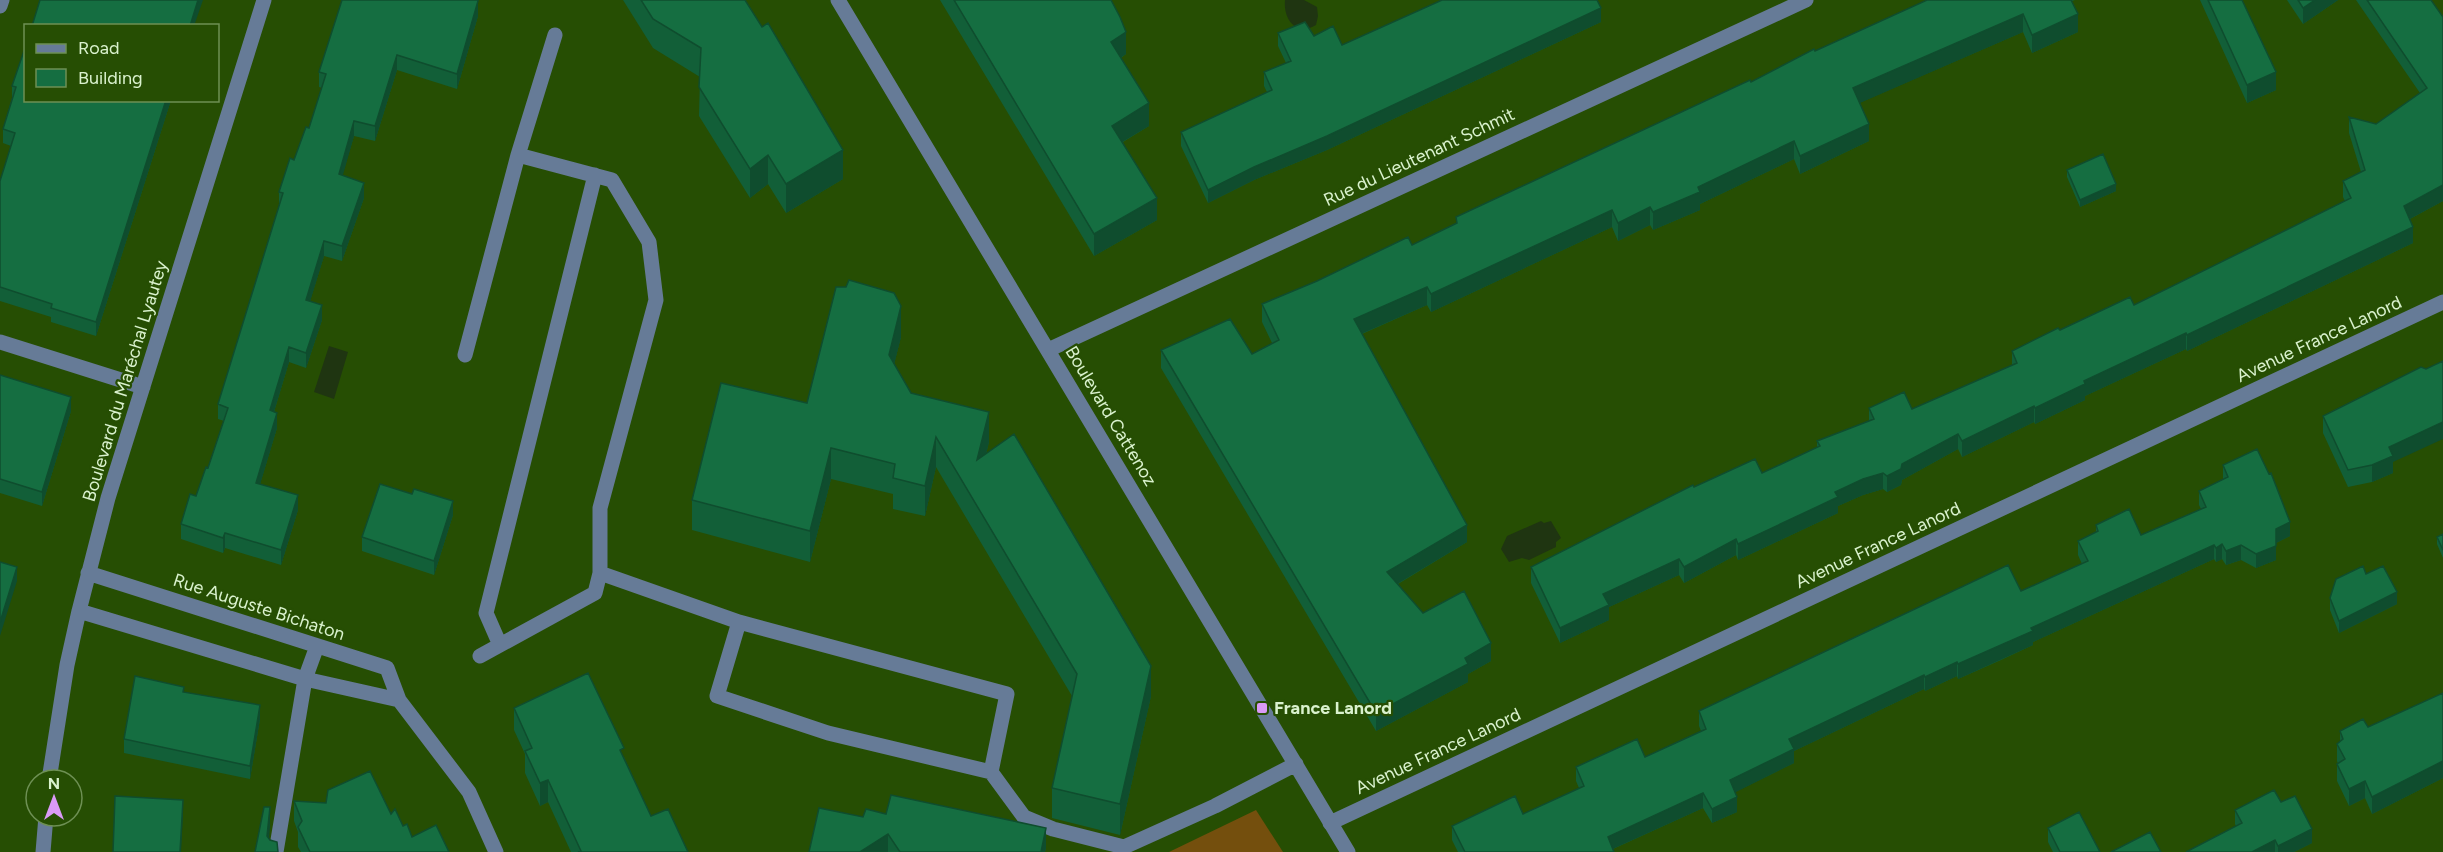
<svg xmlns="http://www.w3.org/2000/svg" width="2443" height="852" viewBox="0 0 2443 852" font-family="Figtree,sans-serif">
<rect width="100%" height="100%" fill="#264e03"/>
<path fill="#744f0d" d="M1256,810l27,42h-114z"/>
<path fill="#1f3511" d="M1285,0h19l13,7 1,9 -2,9c-20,12 -33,-6 -31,-25z
M329,346l19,6 -14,47 -20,-7z
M1541,521l3,2 7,-2 10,17 -5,4v5l-27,13 -7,-2 -13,4 -8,-13 6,-13z"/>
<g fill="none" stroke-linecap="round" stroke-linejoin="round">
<path stroke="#667b97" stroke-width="15" d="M838,0l510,852
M0,6l2,-6
M555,35l-37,120 94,25 37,62 7,58 -56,208v65
M0,342l143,45
M1048,350l758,-350
M465,355l53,-200
M88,573l299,95 12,32 70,92 27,60
M79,611l226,68 94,21
M739,622l268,72 -16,78
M500,645l-14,-32 109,-438
M480,656l115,-63 5,-20 139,49 -22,74 111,37 163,39 33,45 29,12 71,18 91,-41 81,-42
M49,780l18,-115 12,-54 29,-113 156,-498
M1330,823l1113,-521
M43,852l3,-36
M276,852l29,-173 12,-33"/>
</g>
<path fill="#125f38" d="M623,0h122l98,179 -57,34 -18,-29 -18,14 -51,-82 1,-39 -47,-29z
M940,0h171l15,54 -5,4 28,68 -26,16 34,78 -63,36z
M1927,0h148l-3,1 6,31 -46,21 -9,-21 -164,71 10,38 -69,33 -6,-15 -94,45v6l-47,20 -3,-5 -32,16 -6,-14 -181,85 -4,-7 -65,29 105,208 -69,42 25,29 68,48 -23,13v8l-92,49 -215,-363v-18l91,4 20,-11 -10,-21v-18l150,-59 44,-22v-6l295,-135 64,-31z
M2200,0h42l34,90 -29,13z
M2287,0h51l-35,24z
M2356,0h75l12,17v184l-33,18 3,24 -226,108 -1,-2 -101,47v4l-50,24 -1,-2 -72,35 -4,-8 -56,31 -1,5 -14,7 -4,-3 -20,6 -25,11v7l-100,47 -2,-5 -52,28 -5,-8 -70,32v13l-49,23 -29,-60v-16l163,-80 68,-14 55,-26v-6l52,-20v-13l43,1 100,-44v-14l48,-21 74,-25 211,-104 -2,-4v-16l18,-9 -12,-39v-16l27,7 44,-31z
M478,16l-21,73 -60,-19 -22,71 -21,-5 -12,40 22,22 -22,63 -18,-5 -14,45 12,19 -16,48 -17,-6 -15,50 3,16 -17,56 38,26 -17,55 -56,-17 -2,5 -42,-14v-15l15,-28 12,-28 16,-47 -6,-2v-15l61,-197v-15l30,-64 13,-40 -3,-1v-15z
M1601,22l-274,128 -73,30 -46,23 -27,-57v-14l86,-40 -3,-6v-14l22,-9 -8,-17v-13l36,3 28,9z
M26,45v55h145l-75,236 -45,-14v-5l-51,-16v-120l11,-35 -8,-3v-14l9,-31v-12z
M2067,170l49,21 -36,16 -13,-30z
M901,337l-7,27 17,29 78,49 -3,12 165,242 -31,139 -68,-17v-30l20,-92 -136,-229 -11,49 -32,-7v-15l-62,-15 -21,83 -118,-32v-30l115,-97z
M2426,369l-33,93v11l-21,9 -24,5 -25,-54v-17z
M0,375l71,36 -29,95 -42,-13z
M2223,465l67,71 -14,7v17l-20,8 -15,-8 -15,5 -4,-6 -6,3 -2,-3 -181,83v3l-32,15 -43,19 -1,-3 -32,15 -1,-2 -130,62v12l-59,29 2,20 -25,11 -9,-15 -90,41 1,3h-156l-6,-12v-14l71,-12 56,-26 -3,-7v-14l69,-10 56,-26 -2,-5v-15l322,-120 61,-27 -4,-9v-14l18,-9v-7l45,10 60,-26 -2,-4v-14l24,-12z
M453,515l-19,60 -72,-24v-14z
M2443,534v24l-6,-14v-7z
M2366,574l31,30 -58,29 -9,-23v-12z
M184,693l76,26 -10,60 -126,-26v-14z
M2443,693v85l-71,36 -7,-16 -16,8 -12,-25v-17h1l-1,-3v-17l3,-3v-10l28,-4z
M514,708l110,49 27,59 37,36h-117l-23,-50 -8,4 -15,-33v-19l-11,-24z
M294,801l97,13 21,23 37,15h-148l-3,-5v-15l-4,-11z
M2281,802l31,41 -18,9h-108l50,-26 -1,-2v-14z
M886,814l160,34 -1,4h-236l54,-35z
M2048,828l52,24h-47l-5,-10z"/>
<path fill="#0f4d2e" d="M198,0h5l-9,26h-4z
M2315,0h23l-35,24v-16z
M478,1v15l-21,73v-15z
M1601,8v14l-274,128 -73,30 -46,23v-13l46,-23z
M2023,14v18l-170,74v-18z
M2078,14v18l-46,21v-18z
M1126,32v22l-15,10v-22z
M397,55v15l-22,71v-15z
M2276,72v18l-29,13v-18z
M166,100h5l-75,236v-14z
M1149,103v23l-37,22v-22z
M354,121v15l-15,53v-15z
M1869,124v17l-69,33v-18z
M1794,141v18l-94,45v6l-47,20v-18l45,-25z
M843,150v29l-57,34v-29z
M768,155v29l-18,14v-29z
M364,183v15l-22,63v-15z
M2116,184v7l-36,16v-7z
M2443,185v16l-39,21v-16z
M1157,198v22l-63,36v-22z
M1650,207v18l-32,16v-18z
M1612,210v17l-181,85v-18z
M2413,227v16l-226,108v-16z
M324,241v15l-18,59v-15z
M1427,287v18l-73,32v-18z
M322,305v15l-16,48v-15z
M901,306v31l-12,48v-30z
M2186,333v16l-101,47v4l-50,24v-16l49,-27z
M289,347v15l-19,63v-15z
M71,397v14l-29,95v-14z
M2034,406v16l-72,35v-16z
M989,412v30l-12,49v-31z
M277,413v15l-21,70v-15z
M2443,422v17l-50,23v11l-21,9v-17l17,-18z
M1958,434v15l-56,31 -1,5 -14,7v-16l15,-12z
M936,437v30l-11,49v-30z
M831,448v31l-21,83v-31z
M1883,473v16l-20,6 -25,11v7l-100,47v-16l97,-52 28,-13z
M298,495v15l-17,55v-15z
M453,501v14l-19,60v-14z
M2290,522v14l-14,7v17l-20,8v-14l20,-25z
M1467,525v17l-80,48v-18z
M225,533v15l-2,5v-15z
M1736,539v16l-52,28v-16z
M2222,544v15l-6,3v-14z
M2214,545v14l-181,83v3l-75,34v-15l73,-36z
M2241,545v15l-15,5v-14z
M1679,559v16l-70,32v13l-49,23v-15l43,-34z
M17,567v14l-17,55v-14z
M2397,592v12l-58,29v-12z
M1491,643v18l-23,13v8l-92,49v-18z
M1957,662v14l-32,15v-14z
M1151,666v30l-31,139v-31z
M1924,675v14l-130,62v12l-64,32v-15l59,-41z
M260,705v14l-10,60v-13z
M2443,761v17l-71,36v-17z
M548,780v22l-8,4v-23z
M2365,781v17l-16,8v-17z
M1703,793v15l-95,43v-14z
M1737,797v15l-25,11v-14z
M183,800v14l-2,38h-1z
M270,807v20l-2,25 -1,-16z
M1046,828v20l-1,4h-4z
M2312,829v14l-18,9h-16v-6z
M888,834v18h-28z
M2275,840v12h-23z"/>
<path fill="#156e41" stroke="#0f4d2e" stroke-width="1.5" d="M40,0h158l-8,26h-158z
M342,0h136v1l-21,73 -60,-19 -22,71 -21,-5 -15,53 25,9 -22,63 -18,-5 -18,59 16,5 -16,48 -17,-6 -19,63 7,3 -21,70 42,12 -17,55 -56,-17 -2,5 -42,-14 9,-30 6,2 10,-29 2,1 20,-60 -10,-4 65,-211 -4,-1 11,-34 4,2 12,-33 3,1 17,-54 -7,-2z
M641,0h104l17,27 6,-4 75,127 -57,34 -18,-29 -18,14 -51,-82 2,-39 -48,-29z
M954,0h157l9,17 6,15 -15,10 38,61 -37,23 45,72 -63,36z
M1442,0h155l4,8 -274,128 -73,31 -46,23 -27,-58 91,-42 -8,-18 27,-11 -13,-28 27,-11 9,14 19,-10 9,19z
M1927,0h144l7,14 -46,21 -9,-21 -170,74 16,36 -69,32 -6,-15 -96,46 2,5 -47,20 -3,-5 -32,16 -6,-13 -181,84 -4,-7 -73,32 113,206 -80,47 36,41 41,-22 27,52 -26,15 3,6 -92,49 -215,-363 69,-31 22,35 27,-14 -17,-36 55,-23 91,-44 4,8 45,-22 -1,-6 294,-137 1,2 63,-33 1,2z
M2208,0h34l34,72 -29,13z
M2298,0h17l-12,8z
M2367,0h64l12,17v168l-39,21 9,21 -226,108 -1,-2 -102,48 1,3 -50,24 -1,-2 -72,35 -4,-7 -56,30 -1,5 -14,7 -4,-3 -20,6 -28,13 3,5 -100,47 -2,-5 -52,28 -5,-8 -76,35 6,11 -49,23 -29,-61 162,-82 1,2 61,-28 7,14 58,-27 -3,-5 57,-22 -5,-11 35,-16 8,17 105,-46 -5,-12 46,-23 2,2 70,-33 4,8 217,-107 -8,-17 22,-11 -16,-53 27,7 51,-36z
M26,45v55h140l-70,222 -45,-14 1,-4 -52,-17v-106l15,-48 -12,-4 13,-42 -4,-1z
M2103,154l13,30 -36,16 -13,-30z
M849,280l45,13 7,13 -12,49 22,38 78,19 -12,48 37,-26 137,232 -31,138 -68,-16 25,-114 -141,-237 -11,49 -32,-8 2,-14 -64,-16 -21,83 -118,-31 29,-117 86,20 29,-116h10z
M2443,361v61l-54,25 4,9 -21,9 -24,5 -25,-54 98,-49 5,2z
M0,375l71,22 -29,95 -42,-13z
M2257,449l12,25 2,-1 19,49 -14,7v17l-20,8 -15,-9 -15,6 -4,-7 -6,4 -2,-3 -183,83 2,3 -32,14 -43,19 -1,-2 -32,15 -1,-2 -135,64 5,10 -64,31 7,17 -25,12 -9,-16 -95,44 6,15h-149l-13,-26 63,-30 8,18 61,-28 -8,-19 61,-28 8,18 61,-28 -7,-18 309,-146 13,26 67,-30 -10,-20 20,-10 -2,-6 33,-16 12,26 65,-28 -7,-16 29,-14 -5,-12z
M380,484l32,10 2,-5 39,12 -19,60 -72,-24z
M2443,534v16l-6,-13z
M0,562l17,5 -17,55z
M2363,566l3,8 17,-8 14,26 -58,29 -9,-23 6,-19z
M588,673l36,75 -4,2 31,66 17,-7 20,43h-110l3,-1 -33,-71 -8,3 -15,-32 7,-3 -18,-40z
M135,676l49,11 -1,5 77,13 -10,61 -126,-27z
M2443,693v68l-71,36 -7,-16 -16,8 -12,-25 8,-5 -8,-15 6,-5 -3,-8 23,-12 5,8z
M370,771l21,43 4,-5 8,17 4,-2 5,13 24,-12 13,27h-139l-12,-25 4,-6 -8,-20 32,2 2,-13z
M2274,790l7,12 14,-6 17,33 -34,17 -3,-6 -23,12h-66l56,-29 -7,-13z
M891,795l155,33 -5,24h-141l-12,-18 -28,18h-51l10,-44 44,9 3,-8 20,5z
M115,796l68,4 -3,52h-67z
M264,807h6l-3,29 3,4 7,2 1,10h-23z
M2079,812l21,40h-40l-12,-24z
M2150,832l11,20h-50z"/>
<rect fill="#da9af6" stroke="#264e03" stroke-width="2" x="1256" y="702" width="12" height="12" rx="3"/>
<g text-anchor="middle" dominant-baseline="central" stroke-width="4.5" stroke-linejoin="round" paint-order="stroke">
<g font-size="18" fill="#daf2ce" stroke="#264e03">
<text transform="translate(1419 157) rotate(-25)">Rue du Lieutenant Schmit</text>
<text transform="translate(2319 339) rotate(-25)">Avenue France Lanord</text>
<text transform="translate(125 381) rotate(-73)">Boulevard du Maréchal Lyautey</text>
<text transform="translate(1111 416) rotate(59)">Boulevard Cattenoz</text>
<text transform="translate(1878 545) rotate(-25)">Avenue France Lanord</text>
<text transform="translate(259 607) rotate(18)">Rue Auguste Bichaton</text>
<text transform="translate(1438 751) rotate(-25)">Avenue France Lanord</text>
</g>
<g font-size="18" font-weight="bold" fill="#daf2ce" stroke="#264e03" text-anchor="start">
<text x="1274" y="708">France Lanord</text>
</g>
</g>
<rect x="24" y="24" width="195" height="78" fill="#264e03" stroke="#6e9054" stroke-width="1.5"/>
<rect x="36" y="44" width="30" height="9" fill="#667b97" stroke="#6e9054" stroke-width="1.5"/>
<text x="78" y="54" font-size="18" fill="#daf2ce">Road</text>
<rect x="36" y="69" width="30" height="18" fill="#156e41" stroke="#6e9054" stroke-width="1.5"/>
<text x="78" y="84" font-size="18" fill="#daf2ce">Building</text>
<g transform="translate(54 798)"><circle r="28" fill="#264e03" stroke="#6e9054" stroke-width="1.5"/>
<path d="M0-4.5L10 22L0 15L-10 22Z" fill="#da9af6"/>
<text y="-9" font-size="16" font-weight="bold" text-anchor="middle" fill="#daf2ce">N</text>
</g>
</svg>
